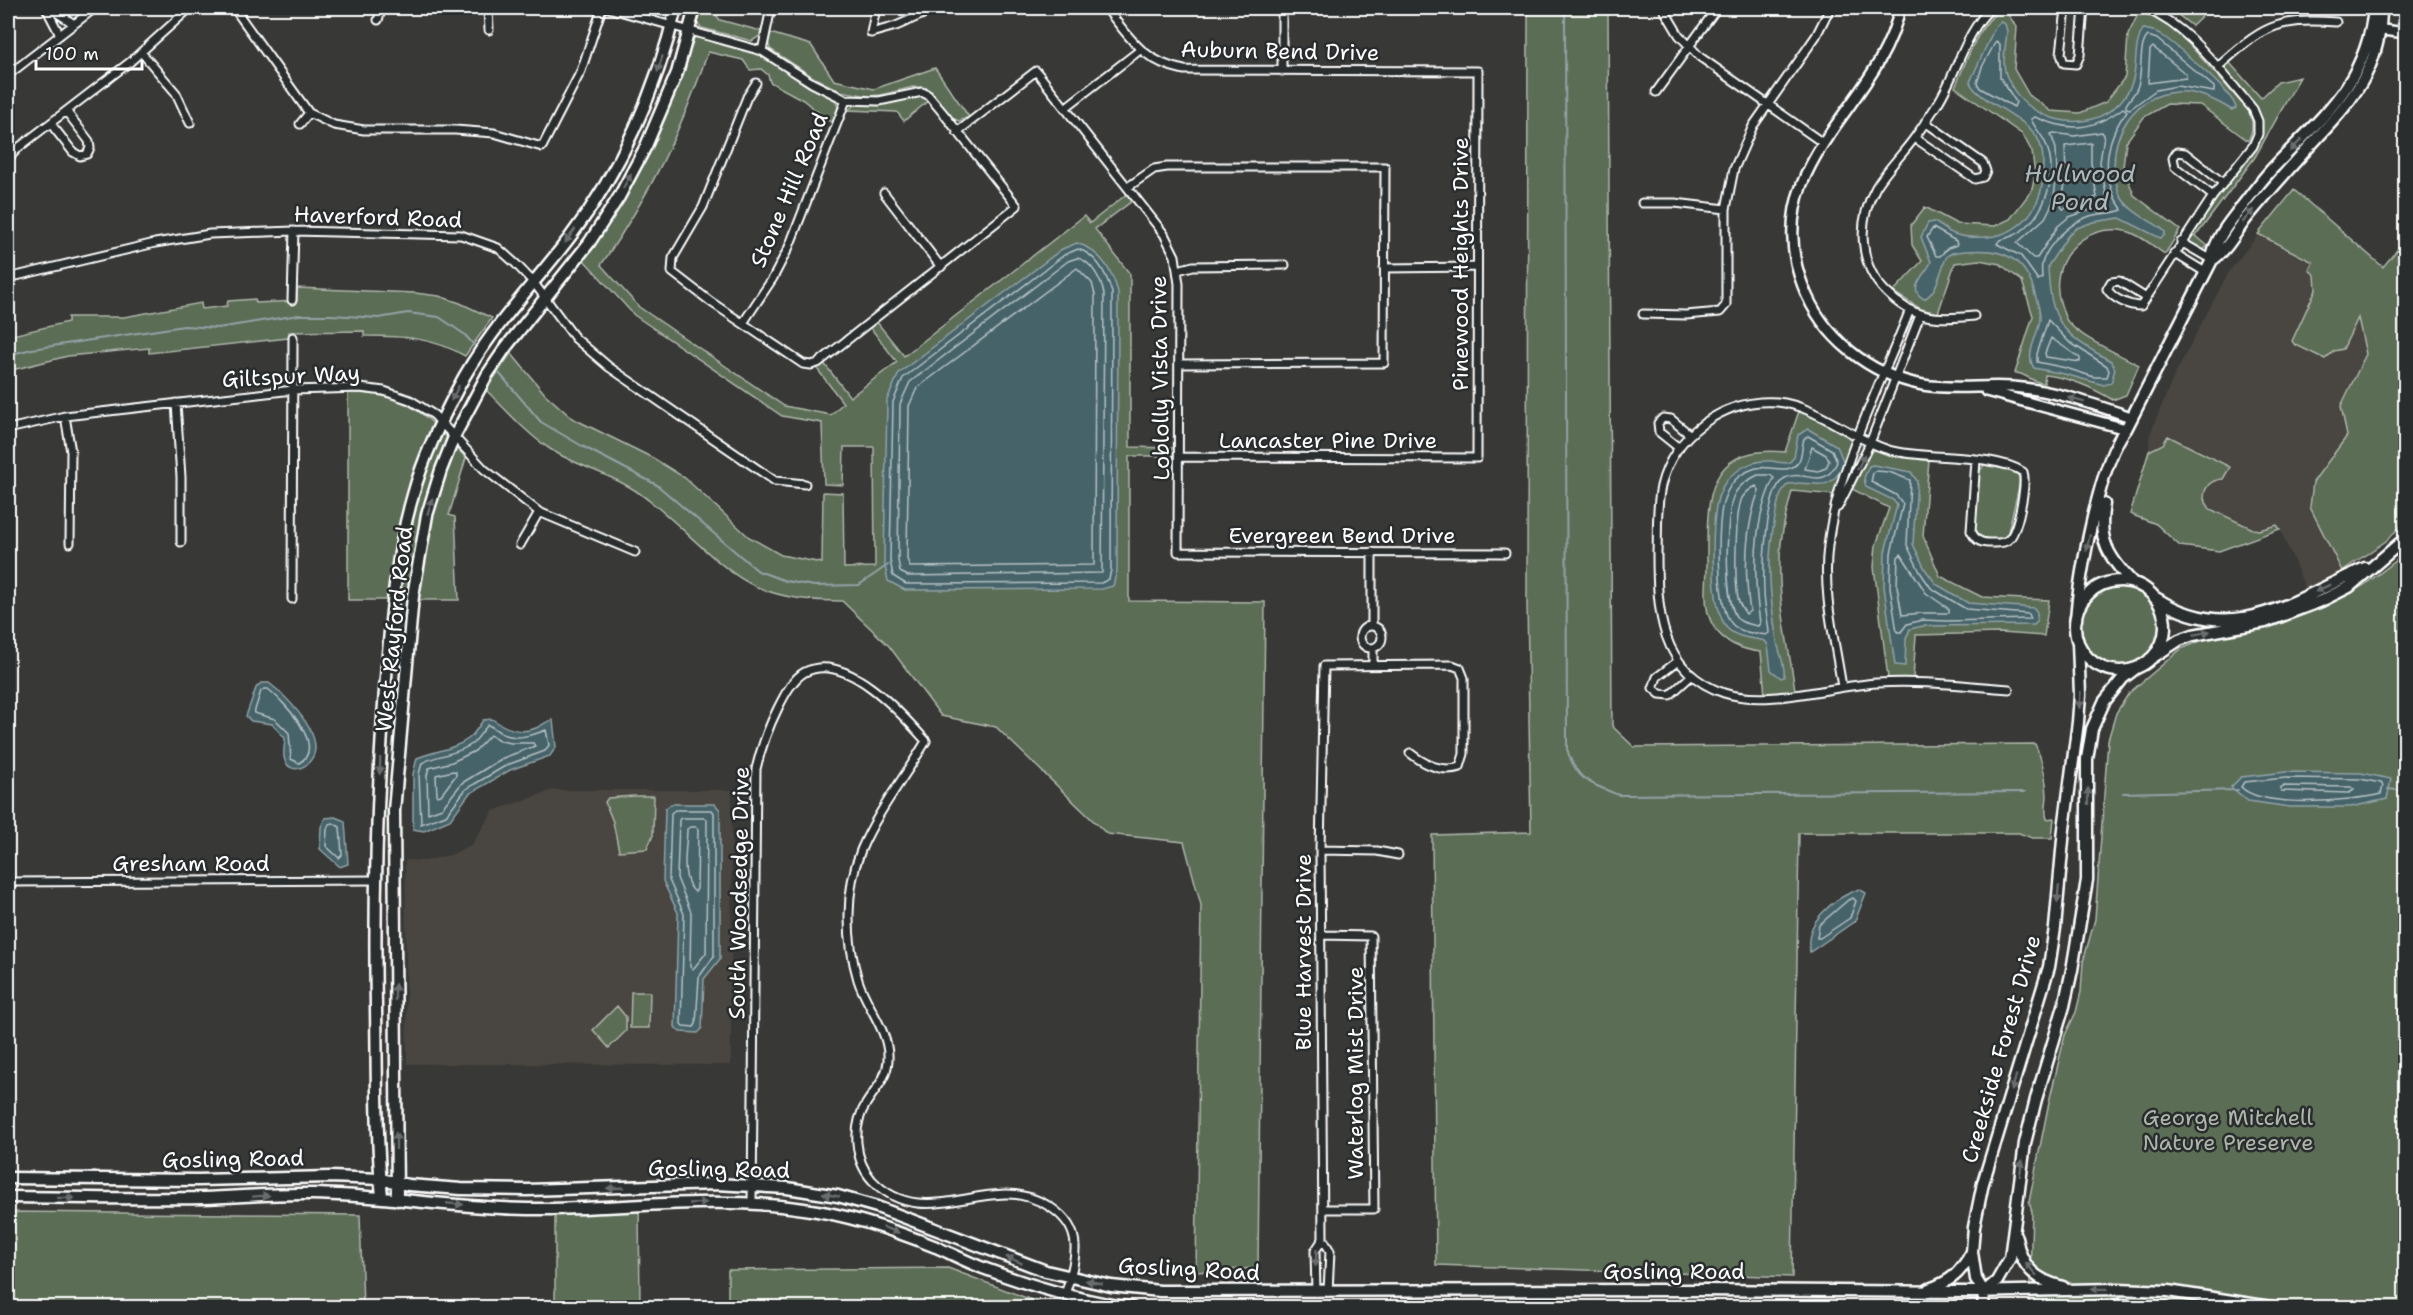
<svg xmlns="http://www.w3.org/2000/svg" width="2413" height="1315" viewBox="0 0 2413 1315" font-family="'Shantell Sans',sans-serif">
<rect width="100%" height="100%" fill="#383836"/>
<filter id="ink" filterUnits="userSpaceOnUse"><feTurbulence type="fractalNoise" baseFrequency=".0167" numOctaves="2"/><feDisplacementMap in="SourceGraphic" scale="12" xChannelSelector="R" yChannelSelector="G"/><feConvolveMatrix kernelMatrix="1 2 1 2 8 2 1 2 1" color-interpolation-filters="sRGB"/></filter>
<g filter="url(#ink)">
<path fill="#48453f" d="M2294,190l64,127 8,37 -25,52 6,30 -34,46 -3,25 32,64 -36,19 -26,-61 -61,22h-10l-29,-5 -24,-22 -26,-10 19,-63v-15l24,-58 56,-107z
M553,790h179l-1,275 -324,-1 -2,-204 20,1 25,-6 22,-11 21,-33z"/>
<path fill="#5c6d57" stroke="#aeb6ab" stroke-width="1.5" d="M699,8h20l-2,8 3,4 41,11 -1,5 -8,5 -50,-13 -4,-3z
M1528,8h80l4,718 22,21 401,-3c8,17 11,32 12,51 0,8 -3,16 0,24l7,-1 -2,20h-20l-13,-5h-220l-7,444 -356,-12 -4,-430 99,-3 -4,-229z
M2003,8l14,19 -3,42 15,26 22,16 29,2 26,-11 19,-25 3,-42 12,-25 29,17 19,16 61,68c4,11 5,19 -1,30l-48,-36 -33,-1 -23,13 -18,25 -3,25 11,28 46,35 -15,24c-11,-7 -27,-21 -40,-23 -43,-9 -79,33 -64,74 2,5 3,13 7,17 14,17 51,32 71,43l-13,30 -13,5c-22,-13 -42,-22 -68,-25l-1,8c-10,1 -18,-10 -29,-10l18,-57 -11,-35 -22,-17 -21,-4 -24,3 -17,50 -17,-4 -28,-17 29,-31 -10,-16 -1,-20 14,-18 32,17 38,2 15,-7 22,-29 3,-16 -3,-22 -9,-17 -68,-48c12,-26 22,-63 48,-79z
M2164,8h47l-19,18 -15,-12z
M770,33l41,12 23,35 40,9 61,-21 34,49 -10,4 -5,-2 -27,-31 -14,-1 -32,8 -12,1 -29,-5 -27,-14 -43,-28 -2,-7z
M701,37l59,17 49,33 26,13 3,7 -5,17 -30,-24 -33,-18 -2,-7 -7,-6 -11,1 -7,-10 -35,-8c-27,80 -59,144 -107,213l38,42 145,99 47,9 12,-12 -28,-37 8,-4 27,35 47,-35 -28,-36 7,-5 28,35 180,-140 6,7 37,-29 5,7 -37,28 35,45v173l44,1 1,8h-46v145l136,1 -7,666 -62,4 5,-367 -17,-63 -77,-8 -111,-107 -55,-11 -52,-70 -47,-45c-29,0 -57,-2 -85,-14 -41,-18 -81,-70 -121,-96 -27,-18 -60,-25 -86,-42 -24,-16 -44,-39 -64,-59l25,-37 34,41 27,24 81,40 32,20 64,59 32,18 41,8 1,-71 20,1 1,75 31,-1 -1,-120h-30l-1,38 -19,-1 -2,-61 -40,-7 -148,-101 -52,-57 68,-111 27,-62 14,-43 2,-4z
M2229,62l32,36 17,-16 22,-5 -45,80 -59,79 12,10 -6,5 -14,-10 1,-7 67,-87c18,-33 -9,-52 -29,-74l-2,-5z
M920,95l8,6 -24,20 -7,-9 -49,-2 8,-6h26z
M2294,190l89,77 22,-27v282l-19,19 -44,30 -32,-64 3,-25 34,-46 -6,-30 25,-52 -8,-36 -15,31 -9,2 -9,8 -31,-15 -2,-3 24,-52 -1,-14 -6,-5 4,-8 -55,-28z
M297,288l118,5 24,3 21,7 32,15 -27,38c-33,-19 -63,-20 -101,-20v-5l-75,1 -1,6 -139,15v-5l-81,8 -60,15v-35l60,-14v-5h56l77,-14 1,6 25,-3 1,-5 27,-2 1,4 41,-2z
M348,393c61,-1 80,23 118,65l-17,57 6,2 4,83h-111z
M1799,411l20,8 29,18 4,4v5l-17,49 -43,-4c-6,23 -12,46 -12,69 -2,43 9,88 15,130l-30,5 -4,-43c-19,-2 -36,-8 -47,-25 -12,-18 -7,-42 -7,-63 0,-60 -4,-121 78,-112z
M2168,436l62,31 -7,12c-13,1 -19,8 -19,20l6,10 43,20 6,1 18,-5 3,4 -61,22 -39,-5 -24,-22 -26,-10 19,-63 14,-7z
M1879,450l50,9 -6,77 17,40 42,21 67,3 -5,36 -43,-3 -85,2 -3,43h-25l-14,-111 2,-22 13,-37 -37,-19 16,-35 3,-3z
M1984,465l31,6 6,8 -14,57 -6,3h-19l-7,-10 4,-57z
M2405,554v753l-376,1 3,-96 -3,-10 20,-100 16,-67 11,-23 5,-20 2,-30 12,-43 13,-179 8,-27 13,-20 52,-44 22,-9 72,-14 47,-18 42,-23z
M2078 626a41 41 0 1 1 82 0a41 41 0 1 1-82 0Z
M634,796h20l-1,39 -6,14 -28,2 -6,-29 -8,-20 3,-4z
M631,992h19l-1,36h-19z
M617,1006l9,11v14l-17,17 -16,-18z
M639,1207l1,100h-85v-98z
M8,1212l352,3 3,92h-355z
M948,1268l102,39h-322v-37z"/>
<path fill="#47646b" stroke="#91a2a6" stroke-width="1.5" d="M2001,22l4,2 2,7c-1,14 -6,33 0,46 17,44 80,61 113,25 24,-26 9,-48 23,-73 7,1 12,2 17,5 16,11 74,59 76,74l-4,2c-17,-10 -36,-20 -56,-18 -43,4 -66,43 -61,83 1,7 3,17 6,22 8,14 28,23 40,31l4,4 -1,4 -4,2 -40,-20 -27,4 -16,6 -8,6 -21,32c2,57 14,68 63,95l4,8 -4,14 -7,2 -40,-11 -30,-6c-10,-15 5,-33 6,-49 1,-9 -4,-19 -6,-28 -12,-42 -44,-44 -82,-38l-5,3c-7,14 -9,36 -23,43 -19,-10 3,-26 7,-37l-10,-25 7,-14 6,-1c7,3 13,10 20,12 11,4 29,4 41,2 32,-7 50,-36 48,-68 0,-11 0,-21 -6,-31 -13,-21 -62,-38 -67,-55l25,-55z
M1077,243c23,8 35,27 41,49l-1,279 -4,15 -11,3 -197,1 -17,-9 -4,-20 3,-161 12,-27 163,-124z
M1808,429l29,17 7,17c-15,34 -28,16 -56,21 -9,8 -11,22 -13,34 -9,42 -5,81 2,124 2,11 9,24 7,35l-3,1 -10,-8 -3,-25 -3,-4c-12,-3 -29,-3 -38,-13 -17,-20 -15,-96 -11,-122 2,-12 8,-25 17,-32 11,-9 24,-14 39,-13 6,1 11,3 18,1l4,-5 4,-22z
M1873,465l38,7 6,9 -4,63 12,25 11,15 32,19 66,5 3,4v10l-3,3 -111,1 -13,3 -4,10 -1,27 -10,-1 -11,-78 1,-35 12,-47 -4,-5 -27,-13 -2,-9 5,-12z
M261,683h8c16,12 46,43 46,64 1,18 -26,33 -31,10 -1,-7 1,-13 1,-19l-13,-14 -21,-3 -5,-5 10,-28z
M492,719c13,9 28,16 44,9 7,-3 10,-7 17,-8l3,27 -6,9 -40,14 -41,24 -19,26 -26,11 -11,-2v-55l4,-16c16,-7 36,-8 51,-19 6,-4 11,-13 15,-19z
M2286,772l75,1 30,6 -4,20 -36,8h-61l-42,-6 -17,-14 10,-10z
M671,804h44l5,6v149l-16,20 -2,50 -4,4 -18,-1 -5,-5 3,-114 -15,-32 2,-72z
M335,817l10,4 3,43 -8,3 -20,-18 1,-22 4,-9z
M1859,889l7,4 -11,28 -45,31c-8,-29 24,-54 49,-63z"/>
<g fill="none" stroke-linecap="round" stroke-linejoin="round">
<path stroke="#b5c1c4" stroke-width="1.5" d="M2148,36l9,3 57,48v5l-37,-6 -21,4 -26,19 -4,-1v-3c3,-6 9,-11 11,-17 7,-15 0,-41 11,-52z
M1996,41l4,3v33l16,25 -2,5 -34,-19 -3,-5 5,-16z
M2153,47l33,27v4l-38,5 2,-33z
M2123,108l4,3c-20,25 -26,57 -12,87 2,5 6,7 7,12 -9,4 -21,3 -32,6 -19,6 -43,28 -48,48 -1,4 0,10 0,14l-4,2 -17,-24 -24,-12 2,-3c6,-3 16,-5 21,-9 25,-18 38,-55 27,-85 -3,-11 -13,-19 -16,-28l4,-2c35,15 57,14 88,-9z
M2102,132l2,3 -4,27 8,42 -39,13 -11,9 -21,32h-4l-16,-15 28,-25 8,-16 4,-27 -1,-26 -5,-15 3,-1 20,3z
M2091,143v20l6,34 -34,12 -2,-3 5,-28 -1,-32z
M1933,228l23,13 1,4 -9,3 -8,8h-4l-9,-19z
M1078,249c19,6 29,26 34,44l-1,277 -2,9 -8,4 -195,1 -13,-8 -3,-16 3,-158 10,-24 161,-123z
M1077,258c15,3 24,22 27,36l-2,279 -194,3 -8,-4 -2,-12 2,-156 10,-22 158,-121z
M1077,268l15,15 3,12 -1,270 -184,2 -3,-8 2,-153 8,-18z
M2048,320l21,22 38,24 2,5 -2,6h-13l-28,-9 -29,-6v-8z
M2051,338l29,20v4l-34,-5 -1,-4z
M1808,436l24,14 5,12c-14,31 -32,6 -52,16 -20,11 -22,91 -21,113 0,14 4,28 5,42l-3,2c-11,-2 -26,-2 -34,-11 -16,-18 -14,-93 -10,-117 2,-10 7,-21 14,-28 5,-5 14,-9 20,-11 14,-3 34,8 43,-7 3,-6 3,-16 5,-22z
M1812,447l14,8 3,6 -3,7 -8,3 -13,-2z
M1876,471l13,1 21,8 -3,65 13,27 11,16 35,21 63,5 2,5 -84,2 -25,-1 -15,4 -6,8h-4l-7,-45 1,-34 12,-49 -7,-9 -25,-13 2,-9z
M1758,475h12l4,3c-22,44 -21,97 -14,145l-2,3c-8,-2 -16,-2 -21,-8 -13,-16 -12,-104 -3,-123 5,-10 14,-15 24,-20z
M1756,486l3,4c-14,38 -15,81 -9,121l-4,3c-3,-4 -5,-7 -7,-12 -5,-16 -4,-89 3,-104 4,-6 8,-9 14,-12z
M1901,554l25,39 23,16v4h-27l-20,2 -5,-29 1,-29z
M264,689h4c15,12 60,58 31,74l-8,-4 -2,-26 -14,-14 -21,-6 7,-22z
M488,725c5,2 8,5 13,8 14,8 32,2 45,-3l3,15 -4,6 -38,14 -41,24 -20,26 -25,9 -2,-50 3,-11c16,-9 35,-8 50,-19 6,-5 10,-13 16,-19z
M490,735l11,6 10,2h22l2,3 -32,12 -41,25 -20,25 -14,5 -1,-38 2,-7 23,-6 23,-11z
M453,771l3,1v3l-15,20 -4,1 -1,-21z
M2286,778l74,1 21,4 2,3 -2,8c-30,7 -119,15 -140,-7l3,-5z
M2283,786l68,1 3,3 -5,3 -68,-2 -1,-3z
M675,810h37l2,3v143l-15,21 -3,47 -2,3 -11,-1 -2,-2 3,-110 -15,-34 2,-67z
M681,818h23l3,2 -1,133 -13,16 -3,-2 1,-55 -14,-34 2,-58z
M333,823l7,4 2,28 -3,3 -13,-12 1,-17 2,-5z
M690,827h6l2,2 -1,60 -2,3c-16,-13 -8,-45 -8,-63z
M1853,898l3,3 -6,17 -30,20h-3l2,-13 29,-25z"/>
<path stroke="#91a2a6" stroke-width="2" d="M1565,8l2,741c9,31 23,35 52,46l406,-3
M8,355l24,-6 152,-23 34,2 81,-13h32l48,3 29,-5 31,4 25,17 10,11
M499,373l42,49 41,24 75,39 101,86 28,10 28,5 45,-1 29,-20
M2388,789l18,2
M2123,793l115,-3"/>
<g stroke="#fff" stroke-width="11">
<path id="minor" d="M46,8l14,27
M50,8l24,16
M234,8l75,105 25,12 30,5h91l39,3 48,14 39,-76 21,-63
M488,8l1,22
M608,8l154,43 50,32 34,17 33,1 43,-9 6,3 15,18 74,93 -199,157 -7,2 -8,-1 -92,-62 -39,-30 1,-14 30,-51 44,-110 9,-14
M1106,8c24,30 37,54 78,62l294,1 -1,387 -298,-1
M1282,8v63
M1663,8l16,27 21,22 123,86
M2066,8l-5,46 3,9 12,1 4,-9 4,-47
M2145,8c46,20 76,64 108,101l5,12v13l-5,12 -40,50 -72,110c-12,0 -28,-7 -34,-17l4,-7 8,-1 27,17
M378,20l4,-12
M871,33l25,-7 41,-18
M871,33l5,-25
M762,51l9,-43
M141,52l35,41 14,30
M2218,67c43,-39 58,-50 118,-45
M8,75l87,-67
M1656,92l61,-84
M1065,108l75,-58
M51,124l22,28 7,4 7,-2 3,-6 -1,-7 -23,-30
M300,124l9,-11
M957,132l79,-61 128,163 11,22 4,28 -1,268 327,1
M1915,138l60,41 8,-2 3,-6 -3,-8 -58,-41
M8,159l10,-11 112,-86 60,-54
M1128,187l26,-18 13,-2h218l-1,196 -205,1
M884,193l57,74
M2213,196l-38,-29 -2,-9 4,-6 8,1 38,30
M1642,203h33l51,6
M2181,242l31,18
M2174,253l31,19
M1384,268l93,-1
M1178,270l15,-4 92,-1
M8,278l147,-35 55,-9 84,-3 167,4 37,13 18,16 18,19 41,55 34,29 166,114 30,3
M292,300l2,-69
M1643,314l43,1 34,-3 6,-7v-96l8,-40 19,-43 63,-90 14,-28
M1974,316c-37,4 -60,4 -88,-24 -28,-28 -29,-71 -10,-105 11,-18 27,-33 39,-50 8,-11 16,-23 23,-34 19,-30 27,-71 53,-95
M743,323l30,-45 16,-31 57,-147
M176,403l5,74v65
M65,416l6,36 -1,91
M8,429l57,-13 228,-26 67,-2 24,3 26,9 24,15 50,54 55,43 96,40
M1679,448l-20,-16 -1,-9 5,-5 8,1 18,15
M1976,460l-5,71c4,8 8,12 18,12 6,0 14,1 19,-3 10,-7 19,-57 15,-68 -29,-19 -98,-12 -134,-22 -38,-11 -73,-45 -112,-48 -53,-4 -104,33 -116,84 -5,22 -3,44 -4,66 0,58 2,119 67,141 44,14 107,-7 153,-10 44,-3 89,3 132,6
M1838,507l32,-64 50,-128
M520,545l19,-33
M292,599l1,-262
M1372,625v-73
M1360 637a11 11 0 1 1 22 0a11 11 0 1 1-22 0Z
M1373,648v17
M1678,661l-21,16 -4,11 7,6 10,1 21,-19
M1842,687c-7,-46 -20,-95 -14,-141 8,-76 53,-162 81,-234
M1320,850l57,1 21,4
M8,882l367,-2
M1321,935l50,1 3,273h-51
M752,1204l4,-435c5,-21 12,-41 22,-61 6,-12 15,-30 27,-36 42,-21 97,42 121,69 -21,36 -49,71 -65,109 -16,40 -15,90 -3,130 8,26 32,52 30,80 -1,19 -13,29 -22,44 -14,22 -12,56 6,76 40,42 86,15 133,14 29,-1 69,19 70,52 1,16 -6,34 -10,49
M1323,1239l-3,-389 4,-184 128,-1 8,3 4,10v76l-4,13c-18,6 -36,-3 -50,-14
M1316,1292l-1,-41 8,-12 7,12 -2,41"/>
</g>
<g stroke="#fff" stroke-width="14">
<path id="tertiary" d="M1900,8c-15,70 -72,111 -98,176 -13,33 -12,69 1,102 19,51 66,89 120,99 30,5 60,0 90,2 41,3 80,17 118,30
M2375,29l31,4
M1986,391l140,38"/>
</g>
<g stroke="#fff" stroke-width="15">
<path id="secondary" d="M2212,260c16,-10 25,-31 37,-45 19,-23 38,-44 58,-66 21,-23 45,-47 59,-75 11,-22 15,-43 15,-66
M2104,504c-7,36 5,54 29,79
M2075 626a45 45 0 1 1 90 0a45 45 0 1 1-90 0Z
M2156,598c77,50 137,2 209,-30
M2076,620c3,-43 24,-160 50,-191l86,-169c2,-20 18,-39 31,-55 9,-12 18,-24 28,-35 49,-52 96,-86 103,-162
M2150,659l29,-19 14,-5 72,-13 56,-21 28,-14 57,-49
M8,1178l190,2 132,-3 50,2 29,6 52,4 66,1 189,-6 71,4 51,8 39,11 169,64 65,15 49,5 540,-1 269,2 149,-3 50,2 109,17
M8,1197c64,1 130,2 195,1 36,-1 72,-5 109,-4 74,1 148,15 223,15 89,0 180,-14 269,0 45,6 90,21 132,38 16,7 31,15 47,21 48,18 98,33 149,40
M382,1197c-6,-63 -5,-127 -6,-190 -2,-111 1,-221 10,-330 5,-61 10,-124 27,-182 10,-37 27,-72 44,-105 29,-57 75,-103 113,-153 51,-67 87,-148 106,-229
M397,1200l-3,-389 19,-215 14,-81 14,-45 13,-33 33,-62 19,-28 83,-104 30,-46 27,-51 31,-73 18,-65
M2016,1237c5,30 19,43 47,50
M1929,1289c23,-8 31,-16 43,-37
M1984,1292l13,-11 13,-23 15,-115 11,-44 28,-93 8,-36 15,-90v-121l5,-30 12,-27 19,-24 13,-10
M1983,1308l1,-16 -8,-13 -4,-27 2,-25 9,-44 66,-216 6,-39 9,-99 14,-107 2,-27 -2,-53
M2075,1308l43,-3 48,3"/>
</g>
<use href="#minor" stroke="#2a2d2e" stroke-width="7"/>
<use href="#tertiary" stroke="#2a2d2e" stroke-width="9"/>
<use href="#secondary" stroke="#2a2d2e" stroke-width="10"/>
</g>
<defs><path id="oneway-solid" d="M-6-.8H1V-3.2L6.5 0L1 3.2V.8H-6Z" transform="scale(1.5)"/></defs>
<g fill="#6a6c6d">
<use href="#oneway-solid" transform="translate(660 64) rotate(108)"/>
<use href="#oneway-solid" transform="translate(2296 145) rotate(135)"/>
<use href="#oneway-solid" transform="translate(627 181) rotate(-62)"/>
<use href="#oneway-solid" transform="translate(2248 216) rotate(-50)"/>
<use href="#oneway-solid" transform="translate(570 236) rotate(126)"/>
<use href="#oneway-solid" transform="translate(455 393) rotate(117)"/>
<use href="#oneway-solid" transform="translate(2076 400) rotate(-165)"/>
<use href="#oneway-solid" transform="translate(1861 462) rotate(-65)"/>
<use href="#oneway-solid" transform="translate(430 506) rotate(-73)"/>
<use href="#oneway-solid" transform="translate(2088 543) rotate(103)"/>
<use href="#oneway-solid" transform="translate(2323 588) rotate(154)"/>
<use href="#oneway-solid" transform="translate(2202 633) rotate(-12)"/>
<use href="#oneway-solid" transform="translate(2080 700) rotate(93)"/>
<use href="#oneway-solid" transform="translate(380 766) rotate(92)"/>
<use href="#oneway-solid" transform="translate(2088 796) rotate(-90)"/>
<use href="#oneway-solid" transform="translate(2058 894) rotate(95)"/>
<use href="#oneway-solid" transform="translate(395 992) rotate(-90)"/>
<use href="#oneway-solid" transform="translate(2014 1083) rotate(106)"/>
<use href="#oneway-solid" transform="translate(396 1141) rotate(-90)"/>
<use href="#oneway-solid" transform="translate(2021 1168) rotate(-81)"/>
<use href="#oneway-solid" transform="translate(615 1188) rotate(178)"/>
<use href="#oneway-solid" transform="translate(831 1195) rotate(-170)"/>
<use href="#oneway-solid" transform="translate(261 1196) rotate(-4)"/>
<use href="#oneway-solid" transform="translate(66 1198) rotate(1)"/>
<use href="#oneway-solid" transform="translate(698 1203) rotate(-3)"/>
<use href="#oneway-solid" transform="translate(455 1204) rotate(5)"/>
<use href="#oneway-solid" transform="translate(891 1230) rotate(19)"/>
<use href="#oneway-solid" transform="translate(1316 1258) rotate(94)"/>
<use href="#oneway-solid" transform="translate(1014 1260) rotate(-158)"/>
<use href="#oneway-solid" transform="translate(2031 1269) rotate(-130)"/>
<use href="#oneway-solid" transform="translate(1094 1282) rotate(-169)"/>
<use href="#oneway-solid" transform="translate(2099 1289) rotate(179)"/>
</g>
</g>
<g text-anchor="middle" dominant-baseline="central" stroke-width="5" stroke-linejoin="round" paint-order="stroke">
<g font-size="22" fill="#fff" stroke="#2a2d2e">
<text transform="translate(1280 51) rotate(1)">Auburn Bend Drive</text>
<text transform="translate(789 190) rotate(-67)">Stone Hill Road</text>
<text transform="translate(378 217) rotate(2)">Haverford Road</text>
<text transform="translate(1460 264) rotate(-90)">Pinewood Heights Drive</text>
<text transform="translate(291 376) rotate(-3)">Giltspur Way</text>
<text transform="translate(1160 378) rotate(-91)">Loblolly Vista Drive</text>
<text x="1328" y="440">Lancaster Pine Drive</text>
<text x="1342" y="535">Evergreen Bend Drive</text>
<text transform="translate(394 629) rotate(-84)">West Rayford Road</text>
<text x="191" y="863">Gresham Road</text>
<text transform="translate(739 893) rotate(-89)">South Woodsedge Drive</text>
<text transform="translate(1303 952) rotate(-90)">Blue Harvest Drive</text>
<text transform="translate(2001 1049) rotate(-74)">Creekside Forest Drive</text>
<text transform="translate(1355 1073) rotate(-90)">Waterlog Mist Drive</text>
<text transform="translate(233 1159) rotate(-1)">Gosling Road</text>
<text transform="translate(719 1169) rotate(1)">Gosling Road</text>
<text transform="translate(1189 1269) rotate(3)">Gosling Road</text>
<text x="1674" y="1271">Gosling Road</text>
</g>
<g font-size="22" fill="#aeb6ab" stroke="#2a2d2e">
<text x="2228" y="1117">George Mitchell<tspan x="2228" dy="25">Nature Preserve</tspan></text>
</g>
<g font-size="24" font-style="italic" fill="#acb9bc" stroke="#2a2d2e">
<text x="2080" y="174">Hullwood<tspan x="2080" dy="28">Pond</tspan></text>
</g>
</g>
<rect width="2413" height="1315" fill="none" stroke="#2a2d2e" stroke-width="30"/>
<rect x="15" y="15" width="2383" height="1285" fill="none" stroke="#fff" stroke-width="2" filter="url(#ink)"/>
<path d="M36 60v9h106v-9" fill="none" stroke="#ffffff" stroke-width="3"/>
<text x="45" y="60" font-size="18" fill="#ffffff" stroke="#2a2d2e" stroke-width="4.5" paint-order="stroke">100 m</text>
</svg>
